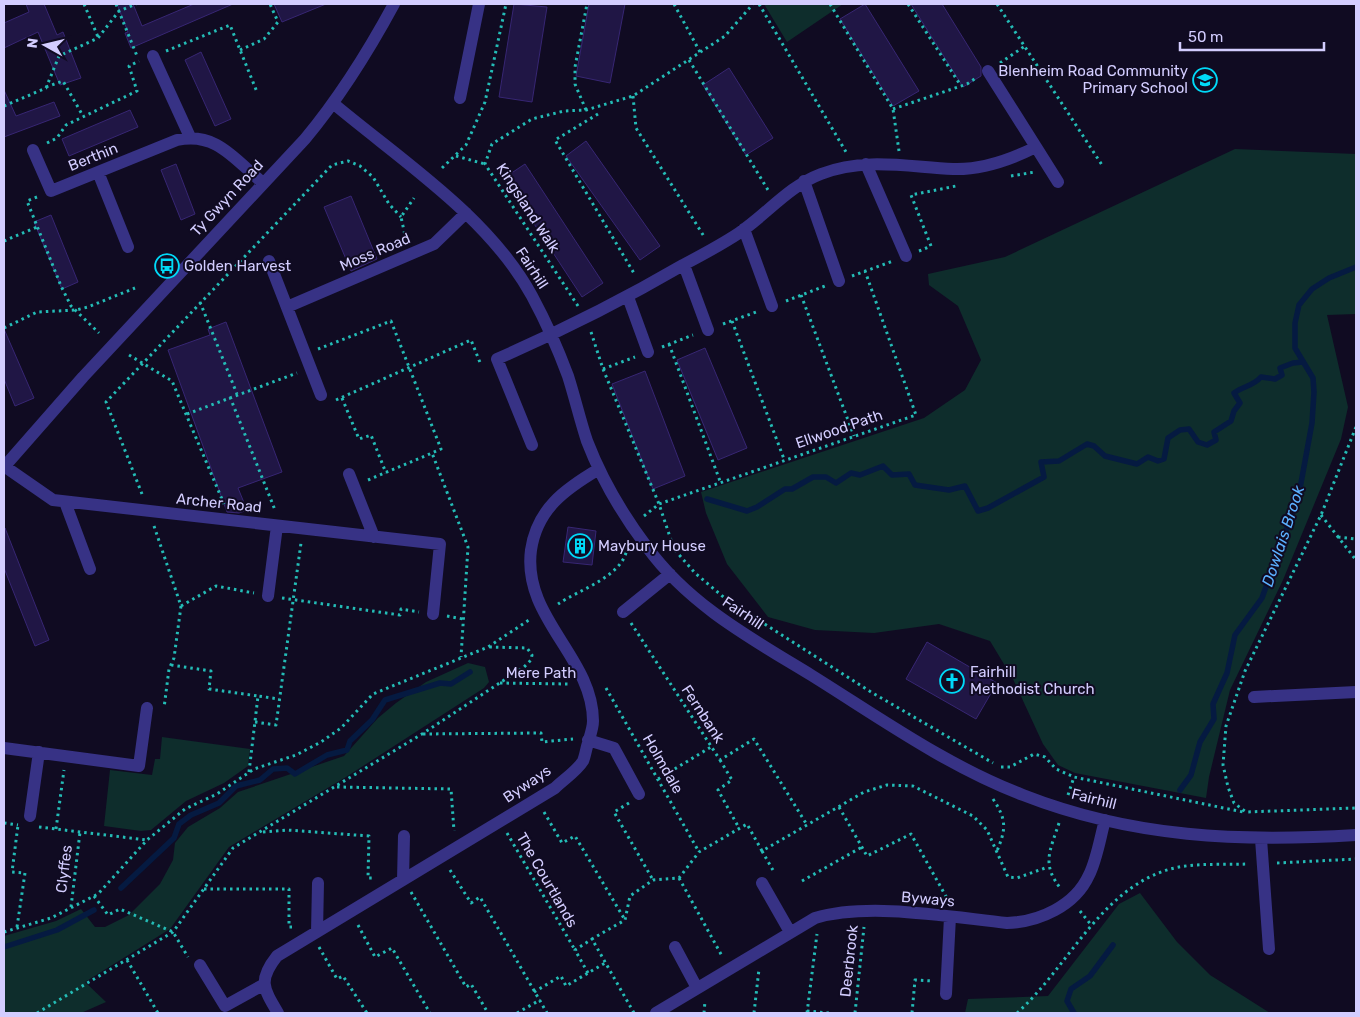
<svg xmlns="http://www.w3.org/2000/svg" width="1360" height="1017" viewBox="0 0 1360 1017" font-family="Rubik,sans-serif">
<rect width="100%" height="100%" fill="#100b22"/>
<path fill="#0e2d2c" d="M764,4h79l-56,38z
M1235,149l121,5v160l-29,1 21,92 -7,32 -58,141 -53,110 -21,87 -3,21 -131,-25 -17,-8 -15,-21 -30,-65 -23,-38 -51,-17 -65,9 -59,-3 -47,-13 -41,-53 -21,-51 -5,-21 223,-74 41,-28 16,-30 -23,-54 -29,-21 -1,-11 77,-17z
M468,663l17,4 4,15 -5,6 -138,89 -117,70 -59,82 -85,53 21,20 -25,11h-77v-77l52,-15 25,-12 14,18h10l24,-12 31,-31 13,-24 2,-17 13,-16 32,-19 18,-16 106,-36 34,-38 18,-15 30,-21z
M162,737l88,12 -2,17 -24,17 -38,18 -35,29 -10,1 -37,-5 6,-56 42,5 3,-16h5z
M1140,893l37,49 33,33 60,38h-305l3,-14 80,-3 71,-92z"/>
<g fill="none" stroke-linecap="round" stroke-linejoin="round">
<path stroke="#051a41" stroke-width="5.5" d="M707,499l40,12 10,-4 28,-18h7l21,-12h13l10,6 15,-10 9,2 23,-9 9,9 17,-1 6,11 34,5 16,-4 13,25 10,-3 56,-31 -3,-15 18,-1 28,-17 7,2 11,10 32,8 11,-7 10,4 6,-2 4,-21 12,-8 9,-1 9,13 9,3 9,-5 -2,-8 17,-11 3,-10 6,-8 -6,-10c10,-7 19,-7 27,-16l14,2 7,-4 -2,-7 13,-5 10,-1
M1180,790l11,-15 9,-33 14,-23 -1,-15 14,-31 8,-38 27,-37 37,-104 13,-71 2,-31 -1,-14 -18,-30v-25l4,-18 13,-16 17,-11 27,-11
M121,888l53,-50 5,-14 12,-9 28,-12 17,-17 24,-6 13,-11 14,-1 8,6 32,-19 20,-5 3,-9 22,-21 13,-20 55,-17 11,1 19,-12
M4,947l53,-17 37,-20
M1074,1013l-7,-12 4,-12 19,-13 23,-31"/>
</g>
<path fill="#201645" stroke="#372673" d="M26,4h18l13,31 6,-3 18,46 -21,7 -22,-53 -34,16v-25l25,-11z
M117,4h16l9,22 52,-22h39l-102,44 -6,-15 3,-1z
M274,4h52l-44,18z
M514,4l33,3 -15,95 -33,-5z
M589,4h36l-15,79 -34,-7z
M865,4l54,87 -26,15 -53,-87z
M911,4h31l39,63v9l-18,11z
M201,52l30,67 -16,7 -30,-66z
M729,68l44,70 -27,17 -43,-70z
M4,90l12,26 38,-14 6,14 -56,21z
M130,110l8,17 -69,29 -7,-17z
M586,141l74,105 -20,14 -74,-104z
M176,164l19,50 -14,6 -20,-50z
M525,164l78,119 -21,14 -78,-119z
M351,196l26,63 -26,12 -27,-64z
M51,215l27,67 -16,7 -28,-67z
M226,322l56,150 -44,16 9,22 -8,3 -12,-1 -59,-162 42,-15 -2,-6z
M4,329l30,69 -19,8 -11,-27z
M705,348l42,100 -29,12 -41,-100z
M645,371l40,105 -32,13 -41,-105z
M568,527l28,4 -4,34 -29,-3z
M5,528l44,112 -14,6 -31,-78z
M927,642l70,41 -21,36 -70,-40z"/>
<g fill="none" stroke-linecap="round" stroke-linejoin="round">
<path stroke="#24bcb6" stroke-width="3" stroke-dasharray="2.5 4" stroke-linecap="butt" d="M84,4l14,33
M116,4l21,52
M674,4l26,48
M759,4l87,148
M830,4l63,105 6,42
M908,4l53,82
M997,4l105,161
M240,50l24,-11 14,-17 -8,-18
M166,51l64,-26 27,67
M689,60l79,130
M1000,63l25,-17
M46,87l17,-6 20,35
M633,96l3,32 69,110
M4,106l42,-18 13,-32 39,-18 21,-27 17,-7
M893,109l74,-25 9,-6
M586,110l-11,-26v-17l12,-63
M598,114l-43,26 80,135
M47,143l10,-5 9,-13 71,-34 -8,-25 10,-5
M456,156l29,8
M442,168l24,-23 19,-43 21,-98
M1011,176l24,-4
M37,197l-10,4 34,85 10,20 28,27
M406,240l-5,-23 13,-19
M4,241l33,-14
M919,251l12,-5 -20,-51 45,-9
M852,276l41,-15
M801,295l53,141
M786,301l39,-15
M200,302l37,92
M578,306l-93,-142 7,-20 40,-25 32,-8 22,-1 47,-14 92,-60 28,-32
M732,321l52,138
M723,324l36,-13
M4,328l33,-16 39,-2 12,-3 47,-19
M591,332l12,37 56,135 15,45 21,24 32,27 144,92 122,71
M669,344l51,137
M662,347l31,-12
M318,349l73,-28 50,128 -9,4 36,94 -7,110
M129,355l43,26 52,123
M603,369l32,-12
M230,397l45,113
M342,398l17,41 12,-4 15,38
M336,400l135,-60 10,25
M187,414l110,-41
M1356,427l-35,88 -76,156 -19,55 -3,39 5,22 6,16 12,9 110,-4
M368,480l64,-27
M142,494l-36,-92 226,-237 16,-4 12,5 13,11 16,27 12,13
M1321,515l35,45
M644,516l15,-12 257,-89 -51,-144
M154,526l27,80 -7,52 -5,11 -5,39
M1338,537l18,2
M282,598l118,17 1,-6 18,3
M558,604c20,-14 67,-28 69,-57
M181,606l35,-20 38,7
M447,616l16,3
M631,623l89,137 34,-21 53,86
M171,665l40,6 -2,18 49,7
M500,683l69,1
M606,688l93,164
M255,722l21,3 25,-182
M423,734l118,-1 1,9 31,-3
M720,760l12,20 -14,10 21,38
M1001,767h9l24,-13 11,3 11,12 18,8
M249,772l9,-76 21,3
M658,779l53,-32
M337,787l114,2 3,42
M1068,795l6,-18 169,35
M993,799c14,21 13,30 4,52
M629,803l-15,9 39,68
M839,807l28,49 44,-22 37,66
M544,812l18,31 13,-7 50,84
M4,823l14,2
M1059,823c-9,28 -18,41 2,66
M39,827l108,13
M56,829l8,-59
M263,832l24,-2 82,6 -1,42h6
M507,833l68,117
M762,851l12,21
M1277,863l79,-4
M450,870l21,33 9,-6 67,116
M679,878l43,78
M802,881l60,-34
M204,889h85v38h5
M411,892l55,95 5,-3 17,29
M94,896l14,19 12,-6 53,23 15,25
M71,907l9,-75
M1080,911l12,15
M358,925l17,32 17,-9 38,65
M17,927l8,-54 -13,-1 6,-47
M4,932l47,-14 47,-24 49,-54 38,-31 32,-15 37,-25 42,-14 25,-13 20,-14 32,-34 115,-47 41,-27
M319,947l18,32 6,-3 24,37
M127,960l31,53
M588,973l-13,-23 17,-11
M534,992l27,-16 5,10 39,-23
M807,1011l22,2
M37,1013l136,-81 60,-84 189,-114 102,-67 7,-7 1,-5 -5,-7 -39,-1
M517,1013l23,-13
M634,1013l-42,-74 33,-19 5,-24 23,-16 26,-2 20,-26 48,-28 15,27 102,-59 23,-7 26,1 60,30 14,14 21,47 9,1 31,-11
M704,1013l1,-12
M754,1013l5,-44
M807,1013l10,-79
M855,1013l9,-86
M912,1013l3,-33 18,1
M1017,1013c53,-47 86,-131 162,-146 22,-4 47,-2 69,-3"/>
<path stroke="#373285" stroke-width="12" d="M153,56l37,81
M460,98l19,-94
M334,104c68,57 155,113 198,192 14,26 26,53 36,80 7,22 12,44 19,65 15,39 35,73 60,106 42,58 105,92 164,128 69,43 136,91 212,120 110,43 217,47 333,40
M1036,147l22,35
M33,150l18,41 126,-51c39,-9 58,20 86,43
M866,164l40,92
M98,172l30,75
M804,181l35,100
M744,229l28,77
M269,261l52,134
M684,265l24,65
M628,297l20,55
M287,307l147,-63 32,-31
M532,445l-35,-86c64,-28 126,-59 186,-94 19,-10 38,-20 56,-32 28,-19 50,-47 82,-59 44,-17 87,-7 132,-5 29,1 57,-9 83,-22l-48,-76
M4,466l49,34 387,44 -7,70
M4,467l79,-90 222,-238c35,-42 63,-87 89,-135
M349,474l25,63
M65,502l25,67
M268,596l9,-70
M623,612l47,-38
M1254,697l102,-5
M588,740l26,8 25,46
M4,748l135,18 8,-58
M30,816l9,-64
M1261,839l8,110
M403,880l1,-44
M762,883l28,49
M317,932l1,-49
M675,947l22,41
M200,965l25,41 38,-21
M946,994l4,-77
M278,1013c-15,-25 -20,-33 -1,-57l278,-168c8,-8 22,-17 28,-27 2,-4 3,-12 5,-18 2,-7 5,-15 5,-22 0,-64 -71,-103 -62,-171 6,-41 34,-61 68,-81
M656,1013l159,-95c54,-16 135,-1 192,5 32,-1 68,-17 82,-48 8,-16 11,-37 16,-55"/>
</g>
<defs>
<g id="school-ring" transform="scale(1.25)"><circle r="9.5" fill="#100b22" stroke="#00daf8" stroke-width="1.5"/><path d="M0-5L7-2L0 1L-7-2ZM-4 1L0 2.5L4 1V4Q0 6-4 4Z" fill="#00daf8"/></g>
<g id="bus-ring" transform="scale(1.25)"><circle r="9.5" fill="#100b22" stroke="#00daf8" stroke-width="1.5"/><path d="M-5-6H5V4H4V6H2V4H-2V6H-4V4H-5ZM-3.5-4V0h7V-4ZM-3.5 1.2v1.5H-2V1.2ZM2 1.2v1.5H3.5V1.2Z" fill="#00daf8"/></g>
<g id="building-ring" transform="scale(1.25)"><circle r="9.5" fill="#100b22" stroke="#00daf8" stroke-width="1.5"/><path d="M-4-6H4V6H1V3H-1V6H-4ZM-2.5-4.3h1.7v1.8h-1.7ZM.8-4.3h1.7v1.8H.8ZM-2.5-1h1.7V.8h-1.7ZM.8-1h1.7V.8H.8Z" fill="#00daf8"/></g>
<g id="church-ring" transform="scale(1.25)"><circle r="9.5" fill="#100b22" stroke="#00daf8" stroke-width="1.5"/><path d="M-1.2-6h2.4v3.5h3.3v2.4h-3.3V6h-2.4V-.1h-3.3v-2.4h3.3Z" fill="#00daf8"/></g>
</defs>
<g fill-rule="evenodd">
<use href="#school-ring" x="1205" y="80"/>
<use href="#bus-ring" x="167" y="266"/>
<use href="#building-ring" x="580" y="546"/>
<use href="#church-ring" x="952" y="681"/>
</g>
<g text-anchor="middle" dominant-baseline="central" stroke-width="4" stroke-linejoin="round" paint-order="stroke">
<g font-size="15" fill="#d3cdff" stroke="#100b22" text-anchor="start">
<text x="1188" y="71" text-anchor="end">Blenheim Road Community<tspan x="1188" dy="17">Primary School</tspan></text>
<text x="184" y="266">Golden Harvest</text>
<text x="598" y="546">Maybury House</text>
<text x="970" y="672">Fairhill<tspan x="970" dy="17">Methodist Church</tspan></text>
</g>
<g font-size="15" fill="#d3cdff" stroke="#100b22">
<text transform="translate(93 157) rotate(-22)">Berthin</text>
<text transform="translate(227 198) rotate(-47)">Ty Gwyn Road</text>
<text transform="translate(528 208) rotate(57)">Kingsland Walk</text>
<text transform="translate(375 252) rotate(-23)">Moss Road</text>
<text transform="translate(532 268) rotate(57)">Fairhill</text>
<text transform="translate(839 429) rotate(-19)">Ellwood Path</text>
<text transform="translate(219 503) rotate(6)">Archer Road</text>
<text transform="translate(743 613) rotate(34)">Fairhill</text>
<text x="541" y="673">Mere Path</text>
<text transform="translate(703 714) rotate(57)">Fernbank</text>
<text transform="translate(663 764) rotate(60)">Holmdale</text>
<text transform="translate(527 784) rotate(-34)">Byways</text>
<text transform="translate(1094 799) rotate(14)">Fairhill</text>
<text transform="translate(64 869) rotate(-83)">Clyffes</text>
<text transform="translate(547 880) rotate(60)">The Courtlands</text>
<text transform="translate(928 899) rotate(5)">Byways</text>
<text transform="translate(849 961) rotate(-84)">Deerbrook</text>
</g>
<g font-size="16" font-style="italic" fill="#5bb0ff" stroke="#100b22">
<text transform="translate(1283 536) rotate(-72)">Dowlais Brook</text>
</g>
</g>
<rect width="1360" height="1017" fill="none" stroke="#d3cdff" stroke-width="10"/>
<g transform="translate(45 45) rotate(278)" stroke="#100b22" stroke-width="4" paint-order="stroke">
<path d="M0-4L9 19L0 12L-9 19Z" fill="#d3cdff"/>
<text y="-8" font-size="14" font-weight="bold" text-anchor="middle" fill="#d3cdff">N</text>
</g>
<path d="M1180 42v8h144v-8" fill="none" stroke="#d3cdff" stroke-width="2.5"/>
<text x="1188" y="42" font-size="15" fill="#d3cdff" stroke="#100b22" stroke-width="4" paint-order="stroke">50 m</text>
</svg>
